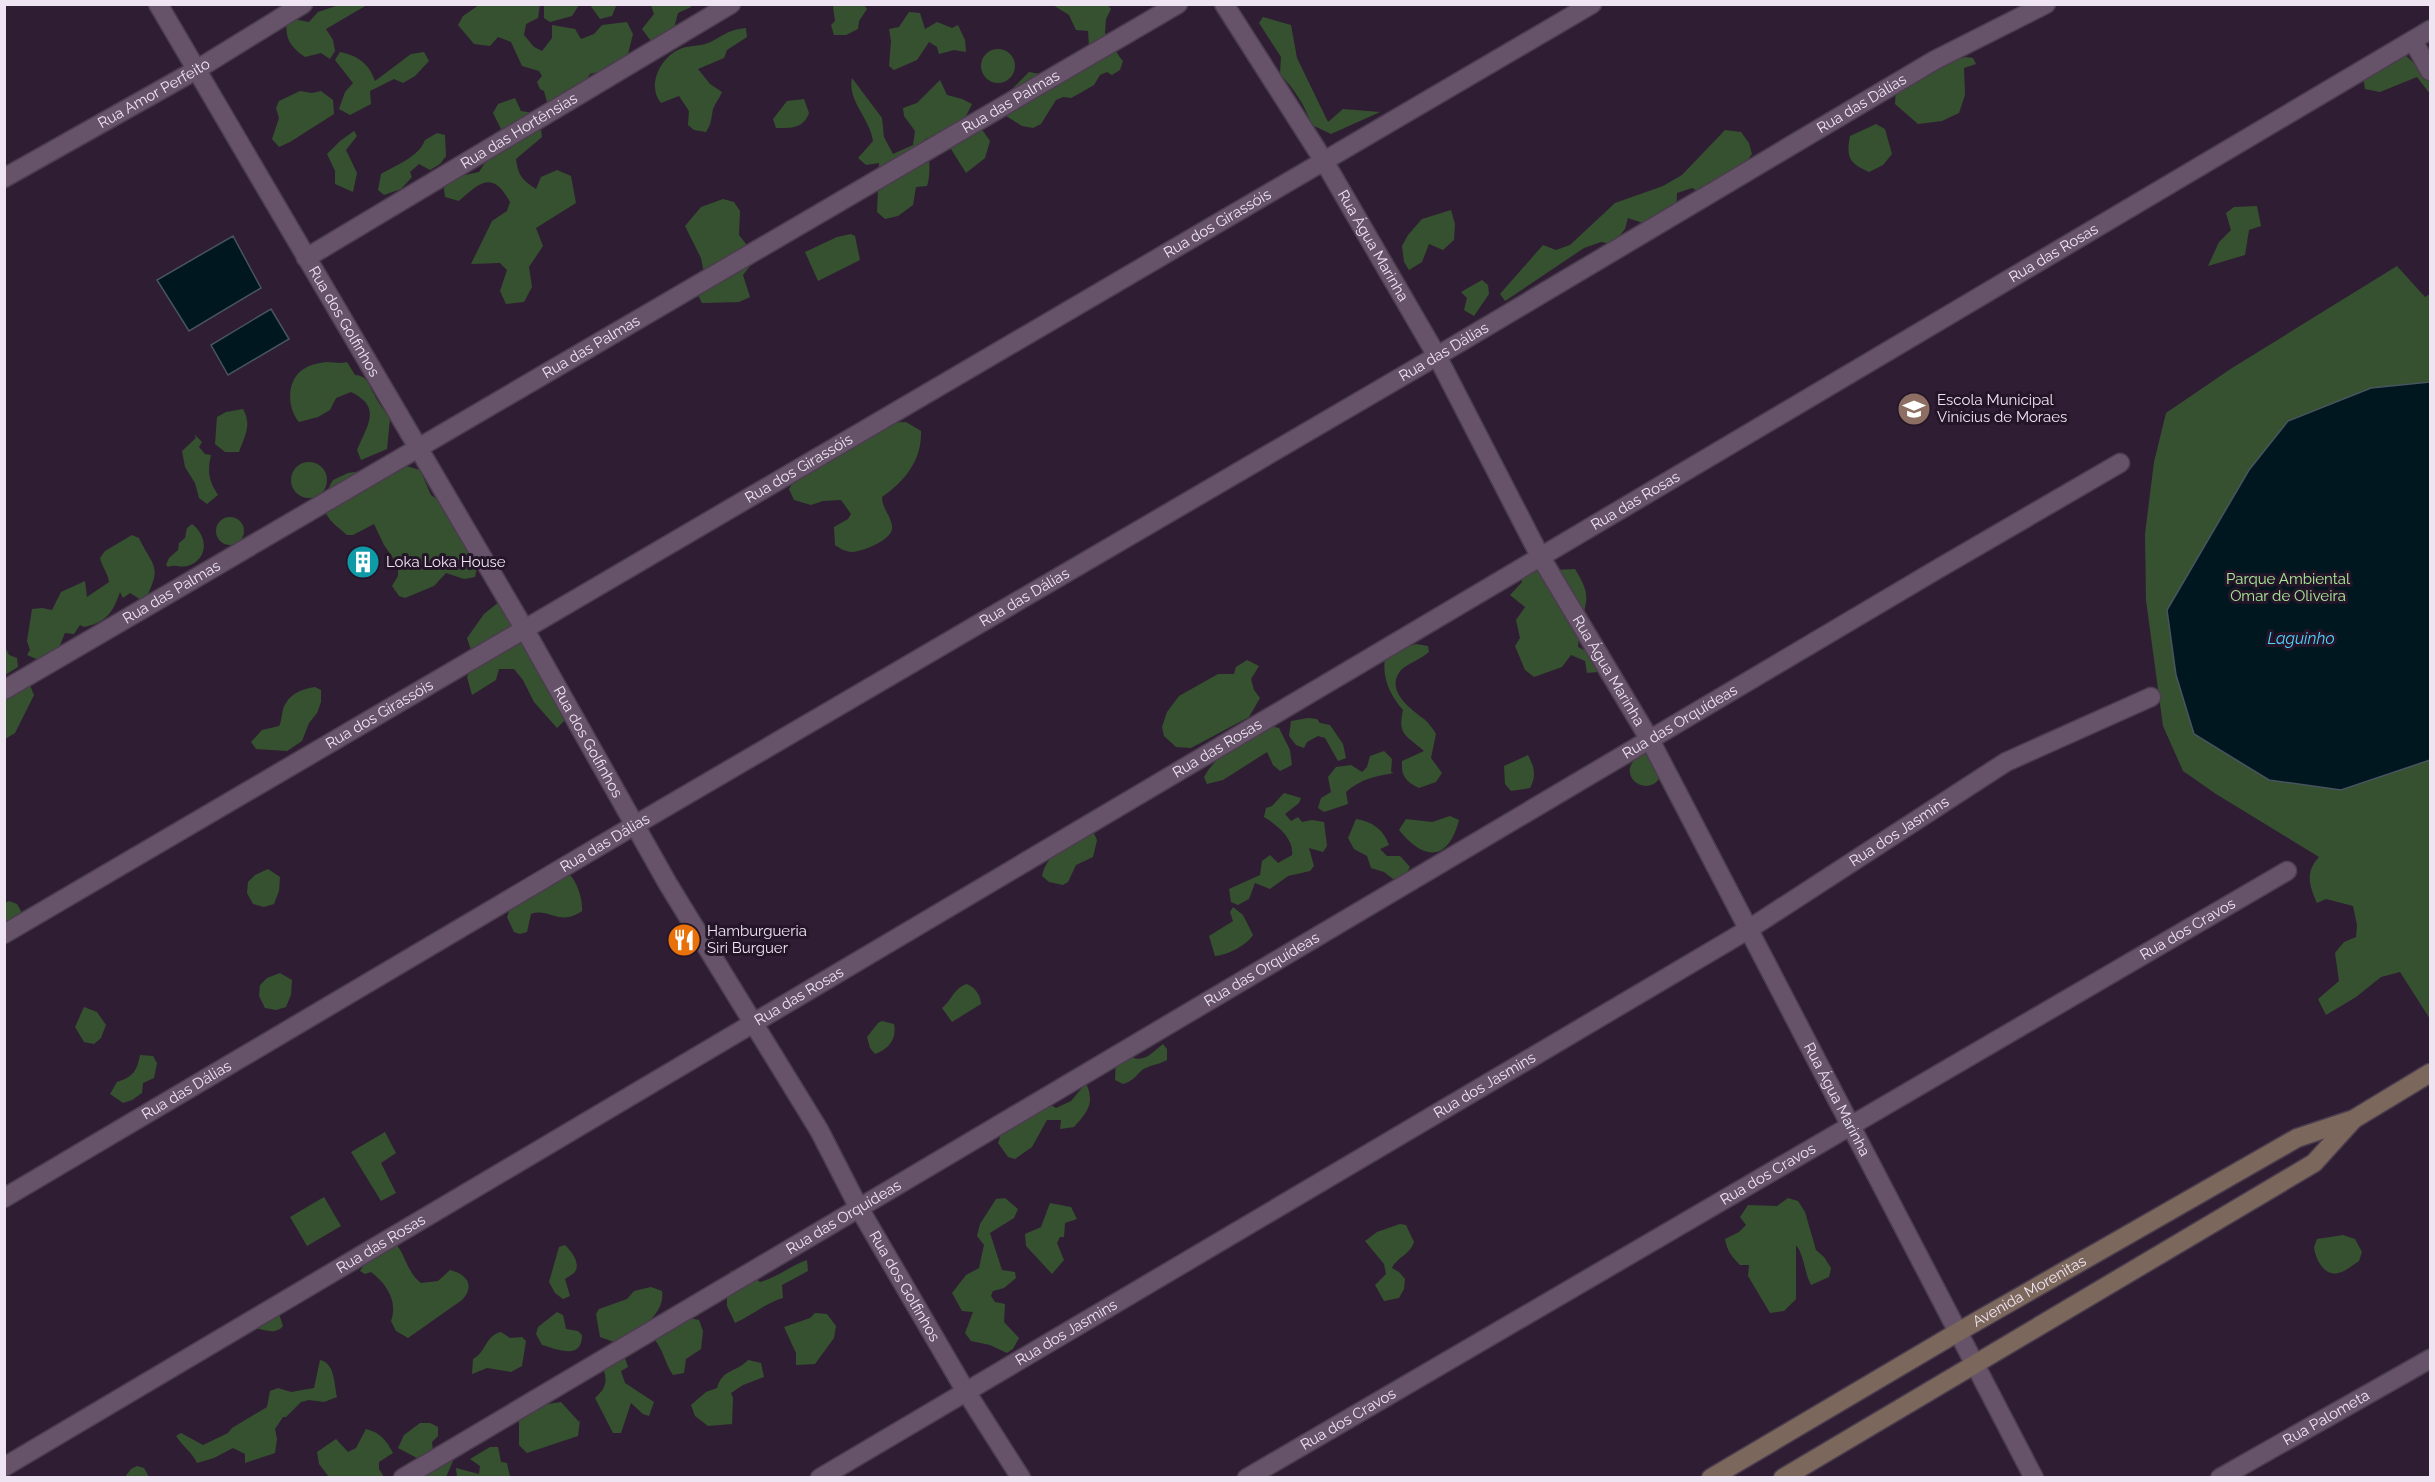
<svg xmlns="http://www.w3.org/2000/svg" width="2435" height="1482" viewBox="0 0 2435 1482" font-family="Raleway,sans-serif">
<rect width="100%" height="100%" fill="#2f1e33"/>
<path fill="#36512f" d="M540,4l-2,14 -12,6 -2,11 10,12 8,4 10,-13v-13l23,4 6,10 13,-5 8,-9 25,-3 6,12 -7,28 -20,8 -16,4c-9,15 -25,28 -43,28l-3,-11 -4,-2 -3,-7 5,-6 -3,-5 -17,-5 -11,-24 -13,-5 -8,9 -16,-2 -16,-19 5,-9 16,-11z
M339,5h28l-41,24 7,11 2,11 -5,8 -9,-6 -16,4c-15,-10 -22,-21 -17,-39l21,4 9,-10z
M544,5v-1l35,1 -7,11 -22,6 -6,-4z
M590,5h25l1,1 -4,10 -12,3z
M651,5h39l1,2 -13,6 -5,19 -11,10 -11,-1 -9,-12 12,-15z
M835,5h29l3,4 -8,12 -1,8 -12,6h-12l-3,-10 4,-4 -2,-14z
M1053,5h55l3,4 -5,10 -1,14c9,9 9,19 18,28l-3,9 -8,5 -5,-3 -7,3 -6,10 -12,7 -11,6 -8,-1 -7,3 -15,24 -8,4 -11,-2 -16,-10 -5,-16 28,-28 11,2 16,8 24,-32 9,-4 -1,-15 -12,-1 -7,-15z
M909,12l11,1 5,16 12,-7 15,6 6,-3 7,15 1,12 -12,-2 -15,4 -2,-7 -8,-5 -12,18 -23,10 -5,-4 2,-25 -2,-12 10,-2z
M1263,17l28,8 6,33 31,64 15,-13 37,3 -49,22 -19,-9c-8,-21 -17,-35 -32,-51l1,-17 -22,-34z
M746,28l1,9 -20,13 -3,8 -26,11 12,15 12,8c-2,6 -7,11 -9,17 -2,9 -1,14 -7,23l-12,-2 -6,-5 1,-14 -10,-15 -18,7c-15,-18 0,-46 19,-54 8,-4 19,-2 28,-6 16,-7 18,-13 38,-15z
M2394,45l21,19 15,-7v37l-13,-17 -37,15 -15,-3 -4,-24 11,-12z
M981 66a17 17 0 1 1 34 0a17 17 0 1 1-34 0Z
M340,52c19,4 29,12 35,29l36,-27 13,-2 5,9 -14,15 -12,7 -9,-4 -24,12 1,13 -21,11 -11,-6 6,-17 8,-9 -18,-23z
M1966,57l7,1 3,6 -12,4 1,27 -6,18 -17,8 -24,3 -23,-20 1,-15 59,-29z
M852,78l30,40 2,19 9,17 20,-9 2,-14 -11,-15 -1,-8 14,-5 23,-23 7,15 15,4 10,5 -8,16 19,11 7,10 -5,17 -19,15 -25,-40 -16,6c5,11 6,36 2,47l-11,1 -3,18 -15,11 -13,3 -8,-7 2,-49 -13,2 -8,-7 15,-17c-3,-23 -26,-40 -21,-63z
M300,91l12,2 9,-2 12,9 1,14 -44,28 -11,5 -7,-8 7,-21 -3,-10 3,-7z
M515,98l6,13 18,3 3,23 -26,22c2,16 6,21 20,30l5,-12 16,-7 14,6 5,27 -40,25 7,18 -14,21 3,20 -8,15 -18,2 -6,-13 7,-21 -7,-7 -29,1 21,-43 15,-10 3,-9c-17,-31 -29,-21 -51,-1l-14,-4 -1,-8 3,-10 32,-7 11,-17 4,-19 7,-7 -8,-16 5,-9z
M804,99l5,14c-6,16 -18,15 -33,15l-3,-9 14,-18z
M1876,124l9,5 7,25 -9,11 -14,7c-20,-9 -23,-15 -19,-36z
M1725,130l16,2 8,11 3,11 -12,17 -39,22 -9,-5 -15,5 -1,22 -30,9 -18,-6 -3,11 -12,15 -12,-2 -17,6 -79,53 -5,-7 43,-49 13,5 14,-5 45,-42 48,-17 19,-11z
M354,131l3,5 -11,14 11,23 -4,19 -18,-8v-13l-8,-17 13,-13z
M437,133l8,2 1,21 -6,8 -10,6 -11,-6 -9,8 2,5 -11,12 -17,6 -6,-5 3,-16c15,-9 38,-17 44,-34z
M723,199l11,3 6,9 -1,24 7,9 10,5 3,11 -9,6 -7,9 7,22 -11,5 -37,1 -5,-10 7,-20 -3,-15 -16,-32 16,-19z
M2257,206l4,20 -12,4 -4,25 -37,11 11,-24 12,-12 -5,-17 8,-6z
M1451,210l4,14 -1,16 -11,10 -14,-6 -7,18 -13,8 -5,-8 -2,-16 6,-11 14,-16z
M851,234l4,2 5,24 -42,21 -13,-29 32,-15z
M2397,266l28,31 5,-3v725l-30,-47 -19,5 -25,20 -30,18 -8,-16 21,-18 -4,-28 9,-11 12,-5 1,-12 -4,-19 -27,-7 -9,4c-8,-18 -12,-31 2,-46l-103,-63 -33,-23 -20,-45 -17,-126 -1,-66 9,-72 12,-49 66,-45z
M1482,280l6,5 1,9 -15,22 -10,-6 3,-12 -6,-6z
M326,362l16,1 5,-1 8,13c13,1 13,9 19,19 4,9 11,17 16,25l-3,30 -26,11 -4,-10c11,-26 25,-43 -6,-58l-15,6 -6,12 -12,7 -19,5c-13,-15 -13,-45 8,-55 6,-3 13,-4 19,-5z
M243,409c9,16 2,26 -4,43h-14l-10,-8 2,-27 9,-5z
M906,422l15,9c1,29 -16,50 -39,66 0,12 11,21 10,32 -2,12 -29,22 -40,23 -6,0 -13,-4 -17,-7l-1,-18 14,-8 3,-5 -10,-14 -18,1 -12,4 -17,-5 -5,-11 6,-10 87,-56z
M194,434l8,8 -3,5 6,7 6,1c-4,17 -2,26 7,40l-11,9 -8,-6 -4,-15 -10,-16 -3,-16 14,-13z
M291 480a18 18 0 1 1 36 0a18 18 0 1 1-36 0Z
M403,465l17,5 11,25 14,10 9,22 25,32 -4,18 -11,2 -18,-6 -12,13 -29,12 -6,-2 -7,-10 6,-10v-11l-14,-20 -10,-21 -21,11h-6c-23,-19 -31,-26 -14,-55l15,-7z
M216 531a14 14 0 1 1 28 0a14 14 0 1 1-28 0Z
M192,524c17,13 16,36 -5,42 -7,2 -12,-2 -19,1l-2,-2 3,-7 9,-8 1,-7 6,-5 2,-10z
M132,535l7,3c13,28 24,27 7,60l-5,2 -11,-7 -7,5 -3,-6c-7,20 -13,30 -36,35l-4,-2 -6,9 -9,-1 -7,17 -19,10 -12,-5 3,-5 -3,-9 5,-32 10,-1 10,2 9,-18 24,-11 2,16 22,-15c-1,-9 -7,-15 -9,-24l5,-7z
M1540,546l14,24 21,-1c15,25 13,28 6,54 -2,8 -2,16 -3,24 13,6 17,10 19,25l-10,1 -2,-12 -14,-6 -9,12 -28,10 -9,-7 -10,-24 5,-8 -4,-18 9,-13 -15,-12 12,-13v-26z
M510,593l21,26 17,34 20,64 -11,11 -23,-26 -11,-22 -9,-11h-15l-3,11 -24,15 -5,-18 8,-15 -8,-24 17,-24z
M1416,644l12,2 1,6c-8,7 -22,12 -28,18 -17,20 10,39 23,49 5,4 9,10 12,15l-5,24 11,15 -6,9 -17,6c-14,-7 -18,-12 -17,-27l22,-10c-17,-16 -27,-15 -21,-41 -13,-15 -21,-32 -18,-51l13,-9z
M5,647l4,8 8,3 1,9 -13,8z
M1247,660l12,6 -8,13 3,11 6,8 -11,19 -58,31 -15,-1 -12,-11 -2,-9 5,-15 12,-16 39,-22h16l2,-7z
M5,680l24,3 5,12 -19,38 -10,6z
M315,687l6,3v12l-4,11 -8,10 -7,18 -15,10 -31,-2 -5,-7 11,-12 17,-4c4,-7 2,-17 7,-23 6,-11 18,-14 29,-16z
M1308,718l9,1 3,4 10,2 13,19 3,14 -8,3 -13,-23 -7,-2 -11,6 -3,6 -8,-3 -7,-9 2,-15z
M1270,726l9,2 11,22 2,15 -12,6 -7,-6 -6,-13 -44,28 -16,4 -3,-7c13,-25 43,-37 66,-51z
M1384,751l8,8 -1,13 3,1c-19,3 -33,6 -48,19l2,12 -24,8 -6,-4 3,-10 10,-6 -3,-15 8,-10 15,-2 11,7 5,-5 3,-11z
M1645,753h5l12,21c-14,30 -54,-4 -17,-21z
M1528,755c6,12 9,20 2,33l-19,3 -6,-7 -1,-18z
M1284,793l17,5 -2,5 -14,11 6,7 7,-4 4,5 10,-2 12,2 3,24 -4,6 -14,-4 5,18 -4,5 -22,5 -18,13 -15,-6 -6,16 -11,6 -7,-3 -2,-13 31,-14 2,-14 8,-6 8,8 14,-8c2,-17 -15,-30 -28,-38l2,-9 6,-2z
M1450,816l9,4c-11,42 -35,41 -60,10l7,-11 26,3z
M1356,819c17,3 27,10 33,26l-9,4 7,7h13l10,11 -5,8 -12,4 -9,-7 -13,-4 -4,-12 -13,-7 -6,-11z
M1092,829l5,11 -4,17 -17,8 -8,17 -5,3 -14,-3 -7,-6c6,-26 29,-33 50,-47z
M268,869l12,8 -1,14 -5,13 -10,3 -11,-3 -6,-11 1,-11 7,-7z
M569,874c8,7 14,26 13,37 -23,16 -33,-4 -51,3l-4,18 -7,2 -6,-2 -7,-15 4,-11z
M9,901l8,3 4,7 -3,9 -13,8v-25z
M1233,907l10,8 10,20c-6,10 -25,20 -38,21l-6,-20 24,-15 -3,-9z
M280,973l12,7 -1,15 -5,12 -10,3 -11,-2 -6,-12 1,-11 7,-7z
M967,984c8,3 14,12 14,20l-29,18 -10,-14c10,-8 12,-20 25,-24z
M84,1007l13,5 9,13 -5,13 -7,6 -10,-2 -9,-15z
M882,1021l12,3c3,15 -5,25 -19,30l-5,-6 -3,-11 11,-14z
M1163,1044l4,5v11c-7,4 -12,4 -19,7 -10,3 -11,13 -25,17l-8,-4 1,-21 11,-3c18,7 22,-1 36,-12z
M140,1055l13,1 4,7 -3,15 -11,5 -1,10 -10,7 -9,3 -13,-9 7,-12c16,-5 20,-11 23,-27z
M1086,1083c9,20 2,28 -12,44l-14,2 1,-9h-14l-15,27 -17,12 -7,-2 -10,-14 4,-12 47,-27 7,4 15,-7z
M385,1132l11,21 -15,10 15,30 -15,8 -30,-49z
M324,1197l17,29 -34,20 -17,-29z
M1005,1198l13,11 -4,9 -24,15 12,37 13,2 1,6 -12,10 -11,3 -2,5 4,6 10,2 -1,18 15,16 -6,11 -6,4 -17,-8 -19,-4 -6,-8 8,-21 -11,-1 -10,-18 14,-18 13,-7 5,-23 -7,-9 3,-12 16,-25z
M1788,1198l10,3 7,11 11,38 8,7 7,11 -2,9 -18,8c-7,-13 -6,-28 -15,-40v54l-12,12 -14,2 -22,-37 1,-11h-9c-8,-8 -13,-14 -15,-26l14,-7 7,-7 -6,-8 8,-12 29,1z
M1050,1203l21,4 6,12 -12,4 -1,14h-4l-3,6 7,17 -12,14 -26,-28 -1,-12 16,-7z
M1400,1224l6,1 8,17c-4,13 -17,15 -22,26l7,4 6,7 -1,10 -5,9 -15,3 -9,-16 11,-11 -2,-10 -19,-23 12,-9z
M2343,1235l12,4 7,13 -3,9c-6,4 -14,11 -21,12 -14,4 -23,-15 -24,-26l3,-8z
M393,1241c13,12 13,31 28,42l17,-2 12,-11c16,4 26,15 12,30l-54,38 -12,-7 -5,-10c7,-19 -4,-37 -20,-49l-6,2 -5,-3 13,-20z
M565,1245c6,6 17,19 9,28 -3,2 -6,4 -9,6l5,17 -7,3 -8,-6 -6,-11 10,-35z
M807,1260l1,11 -26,14 1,13c-17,5 -31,17 -48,25l-8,-17v-9l8,-4 -5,-22 15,-2 15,13c18,-5 30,-16 47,-22z
M651,1287l11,4c4,24 -27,43 -45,52l-17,-6 -4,-23 3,-5 28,-10 7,-8z
M277,1308l6,18c-7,9 -18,4 -28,2z
M557,1312l6,3 3,14 12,2 4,4c0,26 -25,14 -40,10l-6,-11 2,-7z
M815,1313l12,1 9,12 -2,12 -19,26 -19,1v-12l-12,-26 26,-9z
M689,1318l10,2 4,11 -2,18 -15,10 -2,14 -11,2c-8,-12 -10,-25 -18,-35l2,-5z
M501,1332l9,6 12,-1 4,4 -4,25 -11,6 -24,-4 -15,6 1,-15c14,-8 12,-23 28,-27z
M625,1358l3,9 -7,4 4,12 29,19 -5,14 -6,-2 -12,-11 -10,30h-8l-18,-35c9,-8 13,-15 9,-27l5,-9z
M320,1360c15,3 14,24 17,37l-13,5 -15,-2 -8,2 -15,15h-3l-8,12 2,10 -2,14 -30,10v-9l-12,-6 -19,10 -17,5c-5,-11 -14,-16 -21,-27l5,-3 22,12 25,-12 4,-5 35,-21 3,-16 8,-3 13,4 23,-4z
M748,1360l13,3 3,14 -21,8 -12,8 2,5 -1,26 -24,2 -13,-10 -4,-11 15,-13 11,-4c6,-20 19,-15 31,-28z
M561,1402l18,20 1,-2 -2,16 -51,17 -8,-8v-24l17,-15z
M420,1423h10l8,4v9l-6,6 1,9 9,9 11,1 -7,16h-29v-19l-19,-10 6,-13z
M366,1429c15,4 20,11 27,24l-14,9v7l5,8h-55l-10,-13 -2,-12 19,-13 12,13 8,-4z
M490,1447h8l3,15 6,1 3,14h-53l-1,-9 23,6 1,-8 -10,-7z
M137,1466l7,2 5,9h-24l6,-8z"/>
<path fill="#001720" stroke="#48545f" stroke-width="1.5" d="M233,236l28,52 -72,43 -32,-51z
M271,309l18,30 -61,36 -17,-30z
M2430,382v378l-89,30 -72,-10 -75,-46 -18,-59 -9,-65 82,-140 39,-49 83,-33z"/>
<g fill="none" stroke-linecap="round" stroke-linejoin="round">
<g stroke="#4b3d4e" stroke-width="21">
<g id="minor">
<path id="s1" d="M158,4l367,626 143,254 151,246 40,78 106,182 56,88"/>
<path id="s2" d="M1224,4l100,157 113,195 103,200 110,184 384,738"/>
<path d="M2413,41l17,30"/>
<path id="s3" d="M4,178l192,-108 107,-66"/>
<path id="s4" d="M306,258l425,-254"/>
<path id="s5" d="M4,690l1174,-686"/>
<path id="s6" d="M4,934l1588,-930"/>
<path id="s7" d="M4,1198l631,-373 802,-469 498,-296 111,-56"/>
<path id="s8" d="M4,1467l2426,-1437"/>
<path id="s9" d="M403,1478l1533,-908 184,-107"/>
<path id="s10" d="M820,1478l929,-549 257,-167 145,-65"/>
<path id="s11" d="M1247,1478l1040,-607"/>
<path id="s12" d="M2220,1478l210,-119"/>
</g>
</g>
<g stroke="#4b3d4e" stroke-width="21">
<g id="secondary">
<path id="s13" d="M1711,1478l247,-146 339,-194 57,-19 76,-46"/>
<path d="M1783,1478l531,-315 39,-43"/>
</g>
</g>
<use href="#minor" stroke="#66536a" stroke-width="18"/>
<use href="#secondary" stroke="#7c675c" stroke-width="18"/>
</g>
<defs>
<g id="school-disc" transform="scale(1.725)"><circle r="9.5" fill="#8d6e63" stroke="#251529"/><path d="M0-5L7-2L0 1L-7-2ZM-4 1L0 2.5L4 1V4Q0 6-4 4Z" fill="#fff"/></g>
<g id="building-disc" transform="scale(1.725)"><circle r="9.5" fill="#0f9aa8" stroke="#251529"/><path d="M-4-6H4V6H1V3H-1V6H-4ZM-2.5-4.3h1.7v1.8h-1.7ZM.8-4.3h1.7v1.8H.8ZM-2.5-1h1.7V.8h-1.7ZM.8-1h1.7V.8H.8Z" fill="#fff"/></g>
<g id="restaurant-disc" transform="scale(1.725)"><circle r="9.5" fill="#e8710a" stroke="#251529"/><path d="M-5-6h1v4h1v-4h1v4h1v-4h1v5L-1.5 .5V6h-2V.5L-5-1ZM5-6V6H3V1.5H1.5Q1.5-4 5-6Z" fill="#fff"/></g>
</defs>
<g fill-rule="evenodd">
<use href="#school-disc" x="1914" y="409"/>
<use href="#building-disc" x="363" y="562"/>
<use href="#restaurant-disc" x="684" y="940"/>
</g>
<g text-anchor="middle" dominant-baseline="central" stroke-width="6" stroke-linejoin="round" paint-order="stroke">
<g font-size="15" fill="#efe4f2" stroke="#251529">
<text stroke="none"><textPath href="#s3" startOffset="172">Rua Amor Perfeito</textPath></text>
<text stroke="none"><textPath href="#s5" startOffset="1166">Rua das Palmas</textPath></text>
<text stroke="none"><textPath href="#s7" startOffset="2156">Rua das Dálias</textPath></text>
<text stroke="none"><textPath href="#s4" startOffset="248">Rua das Hortênsias</textPath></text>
<text stroke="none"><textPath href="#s6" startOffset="1406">Rua dos Girassóis</textPath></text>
<text stroke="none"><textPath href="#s2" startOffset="284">Rua Água Marinha</textPath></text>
<text stroke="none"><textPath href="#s8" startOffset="2382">Rua das Rosas</textPath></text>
<text stroke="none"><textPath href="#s1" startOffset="368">Rua dos Golfinhos</textPath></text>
<text stroke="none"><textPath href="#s5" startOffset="680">Rua das Palmas</textPath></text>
<text stroke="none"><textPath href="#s7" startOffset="1670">Rua das Dálias</textPath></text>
<text stroke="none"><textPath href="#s6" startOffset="921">Rua dos Girassóis</textPath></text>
<text stroke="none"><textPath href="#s8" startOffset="1896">Rua das Rosas</textPath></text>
<text stroke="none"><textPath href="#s5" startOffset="194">Rua das Palmas</textPath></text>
<text stroke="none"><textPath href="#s7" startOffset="1184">Rua das Dálias</textPath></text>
<text stroke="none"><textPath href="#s2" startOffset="770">Rua Água Marinha</textPath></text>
<text stroke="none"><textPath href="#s6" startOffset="435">Rua dos Girassóis</textPath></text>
<text stroke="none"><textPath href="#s9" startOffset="1484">Rua das Orquídeas</textPath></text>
<text stroke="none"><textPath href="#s1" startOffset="854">Rua dos Golfinhos</textPath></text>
<text stroke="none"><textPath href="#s8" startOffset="1410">Rua das Rosas</textPath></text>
<text stroke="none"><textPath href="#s10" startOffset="1258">Rua dos Jasmins</textPath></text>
<text stroke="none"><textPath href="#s7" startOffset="698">Rua das Dálias</textPath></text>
<text stroke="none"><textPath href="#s11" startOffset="1089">Rua dos Cravos</textPath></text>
<text stroke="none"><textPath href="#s9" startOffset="998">Rua das Orquídeas</textPath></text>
<text stroke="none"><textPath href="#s8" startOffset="924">Rua das Rosas</textPath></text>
<text stroke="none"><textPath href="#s10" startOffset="772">Rua dos Jasmins</textPath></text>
<text stroke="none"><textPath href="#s7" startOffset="212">Rua das Dálias</textPath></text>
<text stroke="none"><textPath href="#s2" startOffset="1256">Rua Água Marinha</textPath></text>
<text stroke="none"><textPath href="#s11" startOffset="603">Rua dos Cravos</textPath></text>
<text stroke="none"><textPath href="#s9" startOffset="512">Rua das Orquídeas</textPath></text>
<text stroke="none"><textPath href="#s8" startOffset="438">Rua das Rosas</textPath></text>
<text stroke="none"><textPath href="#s1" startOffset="1484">Rua dos Golfinhos</textPath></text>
<text stroke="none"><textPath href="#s13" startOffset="369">Avenida Morenitas</textPath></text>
<text stroke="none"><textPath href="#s10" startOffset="286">Rua dos Jasmins</textPath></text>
<text stroke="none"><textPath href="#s12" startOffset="122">Rua Palometa</textPath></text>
<text stroke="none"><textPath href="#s11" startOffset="117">Rua dos Cravos</textPath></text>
</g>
<g font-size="15" fill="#efe4f2" stroke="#251529" text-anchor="start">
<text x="1937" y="400">Escola Municipal<tspan x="1937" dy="17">Vinícius de Moraes</tspan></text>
<text x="386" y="562">Loka Loka House</text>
<text x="707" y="931">Hamburgueria<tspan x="707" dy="17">Siri Burguer</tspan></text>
</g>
<g font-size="15" fill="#abec9a" stroke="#251529">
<text x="2288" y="579">Parque Ambiental<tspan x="2288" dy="17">Omar de Oliveira</tspan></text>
</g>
<g font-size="16" font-style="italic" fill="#4dd5ff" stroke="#251529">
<text x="2301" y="638">Laguinho</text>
</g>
</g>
<rect width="2435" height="1482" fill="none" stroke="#efe4f2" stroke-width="12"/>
</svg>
